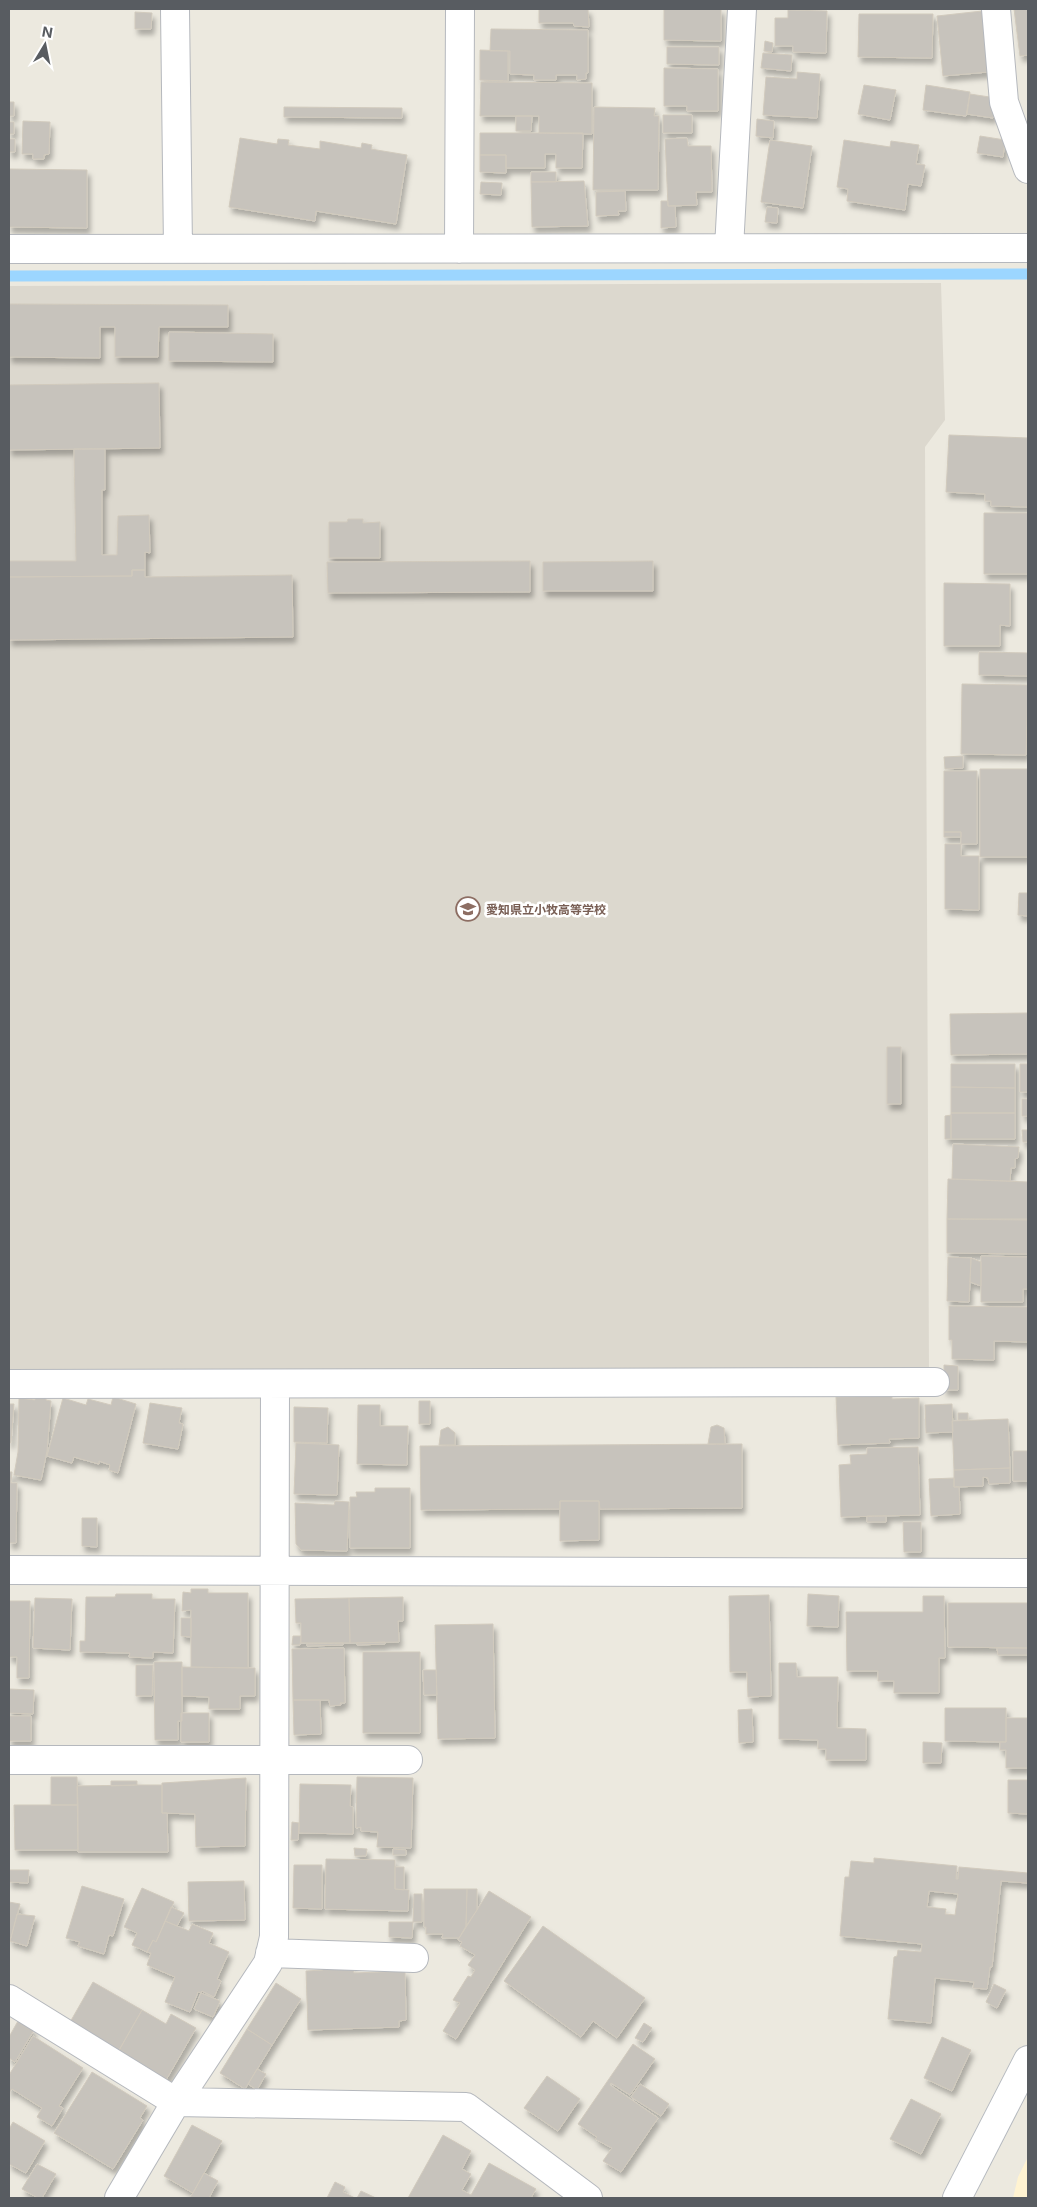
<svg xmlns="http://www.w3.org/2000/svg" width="1037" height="2207" viewBox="0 0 1037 2207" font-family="Inter,'Noto Sans JP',sans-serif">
<defs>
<filter id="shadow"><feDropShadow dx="3" dy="5.5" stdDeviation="2.5" flood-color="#0004"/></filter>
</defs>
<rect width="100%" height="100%" fill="#ece9df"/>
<path fill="#fff3d1" d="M1028,2157v41h-15l5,-21z"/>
<path fill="#dcd8ce" d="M941,283l4,137 -20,27 4,925h-920v-1086z"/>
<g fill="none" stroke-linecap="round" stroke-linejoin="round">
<path stroke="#9cd6ff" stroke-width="11" d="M9,276l1019,-2"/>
</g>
<path fill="#c7c3bc" stroke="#d1cabd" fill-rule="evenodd" filter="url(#shadow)" d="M539,9h49l1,18 -15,-1 -1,-3h-34z
M664,9h57v32l-57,-1z
M1014,9h14v46l-8,1z
M788,10l39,1 -1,42 -33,-1v-6h-18v-28h13z
M982,11l6,61 -45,4 -6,-60z
M135,12l17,1 -1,16h-16z
M859,14h74l-1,44 -74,-1z
M491,29l97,1v43h-2v6l-9,1v-5h-21v5h-22v-5l-24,-1v-23h-20z
M765,41l8,2 -1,9 -8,-1z
M667,47h52v18l-52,-1z
M480,50l28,1v30l-28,-1z
M763,53l29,2 -1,16 -30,-3z
M664,68l54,1v42h-31v-5h-23z
M797,72l23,2 -3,44 -54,-3 3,-38 31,2z
M481,82l111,1v51l-53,-1v-17h-59z
M864,85l32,5 -6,30 -32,-6z
M926,85l44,7 -4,24 -43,-6z
M970,94l26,4 -3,20 -26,-4z
M9,102h5v14h-5z
M284,107l118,1v10l-118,-1z
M594,107l61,1 -1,8h5l-1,74h-65z
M663,115h29v18h-29z
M516,116h16l-1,15h-15z
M757,119l17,2 -1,17 -17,-2z
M23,121l27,1 -1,32 -5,1v4h-11v-5h-11z
M9,122h5v12h-5z
M480,133h103l-1,35h-26v-14h-11v14h-39v-13h-26z
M980,136l25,4 -2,17 -26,-4z
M240,138l37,6 1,-5 11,1 -1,5 32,4v-8l41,7 1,-5 10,2 -1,4 36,6 -11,69 -80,-13 -1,10 -86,-14z
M687,138l1,8h23l1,46h-16l1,13 -29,1 -3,-67z
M9,139h6v13h-6z
M770,140l42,6 -9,62 -42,-6z
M844,140l46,7 1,-6 28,4 -3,19 9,1 -4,21 -13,-2 -3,26 -58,-9 1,-12 -11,-2z
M480,155h26v18l-26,-1z
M9,169l78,1v58l-78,-1z
M531,172h25v10h-25z
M584,181l4,45 -56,1 -1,-45z
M481,182l21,1 -1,12 -21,-1z
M625,191l1,20h-8l1,4 -23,1v-24z
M661,201h7v5h7l1,21 -15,1z
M767,207l11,1 -1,15 -12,-1z
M9,304l219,1v22h-69l-1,30h-43v-30h-15v31l-91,-1z
M169,332l104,2v28l-104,-1z
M159,383l1,65 -151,2v-65z
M949,435l79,3v69l-37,-1v-5h-6v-7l-39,-2z
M74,449h31v41h-3v65h15l1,-39 31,-1 1,38 -5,-1v18h-13v6l-123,1v-16h67z
M984,513h44v61h-44z
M348,519h15v4l17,-1v36h-51v-36h18z
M530,561v31l-202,1 -1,-31z
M653,561v30h-110v-29z
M132,570h13v7l147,-2 1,62 -284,3v-63l123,-1z
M944,583l66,1v42l-10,-1v21h-56z
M979,652l49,1v23l-49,-1z
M962,684l66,1 -2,70 -65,-1z
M963,756v12l-18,1 -1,-12z
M980,769h48v88h-48z
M944,771h33v73h-16v-12h-17z
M944,832h17v5h-17z
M945,844h16v12h18v54l-34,-1z
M1019,893h9v23l-10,-1z
M1028,1013v41l-77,1 -1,-41z
M887,1047h14v57h-14z
M951,1064h64v24l-64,-1z
M1020,1064h8v28h-8z
M951,1087l64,1v25h-64z
M1022,1099h6v17h-6z
M951,1113h64v26h-64z
M951,1115v24h-6v-23z
M1022,1130h6v12h-5z
M953,1144l66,3 -1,11 -3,1v9h-4l-1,13 -58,-2z
M948,1179l80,3v37h-81z
M947,1219l81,1v34l-81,-1z
M981,1256l47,1v32h-5v13h-42z
M948,1257l23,1 -2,44 -22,-1z
M971,1258l10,4v24l-11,-4z
M949,1306l79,1v35l-34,-1v19l-42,-1v-19h-3z
M944,1365l14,1v24h-14z
M35,1396l11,1v3l5,1 -4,50 -6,29 -27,-5 4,-23 1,-54 16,2z
M892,1396v3l27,-1v40l-30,1 1,4 -52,2 -2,-48z
M113,1397l23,7 -18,69 -9,-3 1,-5 -11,-4v3l-25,-7 -2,6 -25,-7 16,-58 23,7 2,-6 23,6z
M419,1401h11v23h-11z
M150,1403l32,5 -3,15 4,1 -5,25 -35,-6z
M9,1404h5l-3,39h-2z
M952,1404l1,28 -27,1 -1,-28z
M358,1405h22v21h28l-1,39 -50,-1z
M294,1407l34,1 -1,35 -33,-1z
M958,1413h10v7h-10z
M1008,1419l2,49 -56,2 -2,-49z
M717,1425l7,3 1,16h-17l3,-17z
M448,1427l7,6v12h-16l2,-15z
M296,1443l43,2 -2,50 -43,-1z
M742,1444v64l-142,1 -1,-8h-39v8l-139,1 -1,-64z
M918,1447l2,68 -79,2 -2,-52 12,-1 -1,-9 17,-1v-6z
M1013,1451h15v30h-15z
M1010,1468v15l-21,1 -1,-6 -5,-1v9l-29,1v-17z
M9,1472h3l-1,11h6l-1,60h-7z
M954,1478v9h5l1,27 -29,2 -2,-37z
M375,1488h35v60h-60v-51h7l-1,-5h19z
M335,1501l14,1 -2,49 -46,-1 -5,-6 -1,-41 39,2z
M560,1501h39v39l-39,1z
M867,1516h19v6h-19z
M82,1518h15v29l-15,-1z
M903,1522h18v30h-17z
M191,1589h17v4h40v75l-57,-1v-57l-9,1 1,-19 8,1z
M116,1594h36v5h23l-2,54 -20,-1v6l-24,-1 1,-4 -50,-1v-11h5l1,-44h29z
M808,1594l31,2 -1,31 -31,-1z
M769,1595l2,101 -23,1 -1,-25h-17l-1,-76z
M923,1596h21l1,62h-6v35h-45v-12h-16v-10h-31l-1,-59h77z
M403,1597v24h-5l1,21 -49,1 -1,-45z
M35,1598l37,1 -2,51 -37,-2z
M349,1598l1,45h-49v-20h-5l-1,-24z
M9,1601h21l-1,77h-12v-21h-8z
M948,1603h80v45l-80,-1z
M181,1618h10v19l-10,-1z
M493,1624l2,114 -57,1 -3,-114z
M293,1636h8l-1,9h-8z
M385,1642v2l-28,1v-2z
M343,1643v2l-36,1v-2z
M344,1648l1,55h-5l1,2 -11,1 -1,-6h-36l-1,-51z
M997,1648h31v7h-30z
M363,1652h57v81h-57z
M154,1662h28v59h-4v19h-23z
M779,1663h17l1,14h41l-1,51 29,1v31h-40v-11h-8v-9l-39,-1z
M136,1665h17l-1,31h-16z
M182,1667l73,1v28h-15v13h-31v-12l-27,-1z
M423,1670h13l1,25h-13z
M9,1689l25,1 -1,24 -24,-1z
M293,1700h27l1,34 -27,1z
M945,1708h61v34l-61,-1z
M752,1709l1,33 -14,1 -1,-33z
M181,1713h28v29h-28z
M9,1716h22v25h-22z
M1006,1718h22v50h-22v-18h-6v-8h6z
M923,1742l19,1 -1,20h-18z
M51,1777h26l1,28h-27z
M357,1777l56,1 -2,70 -34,-1 1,-15 -17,-1v-4l-5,1z
M246,1778l-1,68 -49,1 -1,-33 -33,-1v-30z
M1008,1780h20v34l-20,-1z
M111,1781h26v4l-26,1z
M300,1784l51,1 -1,21 3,1v27l-54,-1z
M137,1785h25v28h5l1,39h-90l-1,-66z
M14,1805h64v45h-63z
M292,1822l7,1 -1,17h-7z
M354,1848l13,1 -1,7h-11z
M393,1849l13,1v5h-13z
M874,1858l83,8 -1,13h2l1,-12 69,6v10l-27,-2 -9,86h-2l-3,22 -14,-1 1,-6 -39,-4 -4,45 -43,-4 6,-62 3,-1 1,-6 23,2 1,-8 -82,-8 5,-59h4l2,-16 23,2zM929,1891l29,3 -3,21 -10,-1 1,-5 -19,-2z
M326,1859l69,1v29l14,1 -1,21 -83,-2z
M294,1865h28v44l-29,-1z
M395,1867h9v23l-9,-1z
M9,1870h20l-1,13 -19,-1z
M244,1881l1,39 -56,1 -1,-39z
M82,1886l42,13 -11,37 -4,-1 -5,19 -26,-8 2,-4 -14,-4z
M142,1888l32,14 -18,40 -3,-2 -6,12 -15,-7 5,-12 -13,-6z
M424,1889h43l-1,37 -7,12h-17l1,-4h-17v-7h-2z
M467,1889h10v21l-11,16z
M489,1891l42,26 -75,122 -13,-8 17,-28 -7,-3 15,-24 3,1 4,-7 -7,-5 7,-10 -15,-9 2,-4 -4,-2z
M414,1894h8v28h-9z
M9,1902l11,2 -9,34h-2z
M171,1907l13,6 -7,13 -12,-5z
M17,1914l18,2 -8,30 -17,-5z
M165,1921l24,10 3,-7 21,9 -4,10 20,9 -12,27 4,2 -7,16 -12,-6 -1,2 -3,-1 -8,20 -25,-10 10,-25 -28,-12 4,-12 -4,-1 6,-12 3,2z
M389,1922h24l-1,16 -23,-1z
M543,1926l102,72 -28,40 -24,-17 -12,16 -77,-56z
M353,1967l1,6 51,-2 1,49 -7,1v6l-91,3 -2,-59 17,-1v-2z
M93,1982l49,28 -24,42 -49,-28z
M276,1983l25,16 -29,46 -25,-16z
M994,1984l12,6 -9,18 -11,-6z
M201,1993l19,8 -7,16 -19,-8z
M142,2010l24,14 5,-10 25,14 -30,52 -48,-28z
M18,2021l16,9 -19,32 -6,-4v-21z
M644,2023l8,5 -9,14 -8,-4z
M247,2029l25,16 -27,44 -25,-16z
M33,2036l50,32 -24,38 4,2 -11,18 -15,-9 5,-9 -30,-19 -3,4v-18z
M942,2037l29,13 -19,41 -28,-13z
M633,2044l22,15 -25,36 -19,-12 -1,2 48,33 -37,54 -18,-11 9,-13 -17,-9 2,-2 -19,-13z
M257,2069l9,5 -9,16 -9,-6z
M92,2072l55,34 -7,12 3,2 -30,49 -59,-36z
M547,2076l33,23 -22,32 -34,-23z
M640,2084l29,20 -8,12 -30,-19z
M911,2099l30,15 -20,40 -31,-15z
M13,2122l32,19 -19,32 -17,-9v-35z
M192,2125l30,16 -29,52 -29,-17z
M443,2135l28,16 -9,18 9,5 -9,16 9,5 18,-32 47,26 -5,9h-123z
M37,2164l19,10 -14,24h-4l-16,-9z
M204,2173l14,8 -9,17h-19z
M335,2182l10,5 -2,5 12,6h-28z
M361,2191l15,7h-19z"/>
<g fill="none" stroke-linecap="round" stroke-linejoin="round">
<g stroke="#b5b8bd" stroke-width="30">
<path id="street" d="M175,9l3,240
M996,9l8,93 24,67
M729,248l13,-239
M9,249l1019,-1
M459,249l1,-240
M9,1384l926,-2
M9,1570l1019,3
M9,1760h399
M270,1953l144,5
M9,1999l167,103 290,5 122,91
M119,2198l57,-96 92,-139 6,-26 1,-553"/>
</g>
<g stroke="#b5b9bf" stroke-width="30">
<path id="secondary" d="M957,2198l71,-138"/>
</g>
<use href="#street" stroke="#fff" stroke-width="28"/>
<use href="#secondary" stroke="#fff" stroke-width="28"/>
</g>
<defs>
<g id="school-ring" transform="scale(1.25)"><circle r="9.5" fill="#fff" stroke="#8d6e63" stroke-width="1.5"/><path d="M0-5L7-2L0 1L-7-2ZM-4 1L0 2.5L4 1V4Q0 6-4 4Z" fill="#8d6e63"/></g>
</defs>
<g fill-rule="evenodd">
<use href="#school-ring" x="468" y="909"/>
</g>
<g text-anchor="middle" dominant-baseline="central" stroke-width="5" stroke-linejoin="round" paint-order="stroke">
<g font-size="12" font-weight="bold" fill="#785e54" stroke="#fff" text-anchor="start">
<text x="486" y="909">愛知県立小牧高等学校</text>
</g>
</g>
<rect width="1037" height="2207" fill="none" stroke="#585c61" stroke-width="20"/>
<g transform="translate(45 45) rotate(10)" stroke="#ffffff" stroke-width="4" paint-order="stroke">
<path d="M0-4L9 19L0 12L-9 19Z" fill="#585c61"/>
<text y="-8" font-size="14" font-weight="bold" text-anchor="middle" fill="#585c61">N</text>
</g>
</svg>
